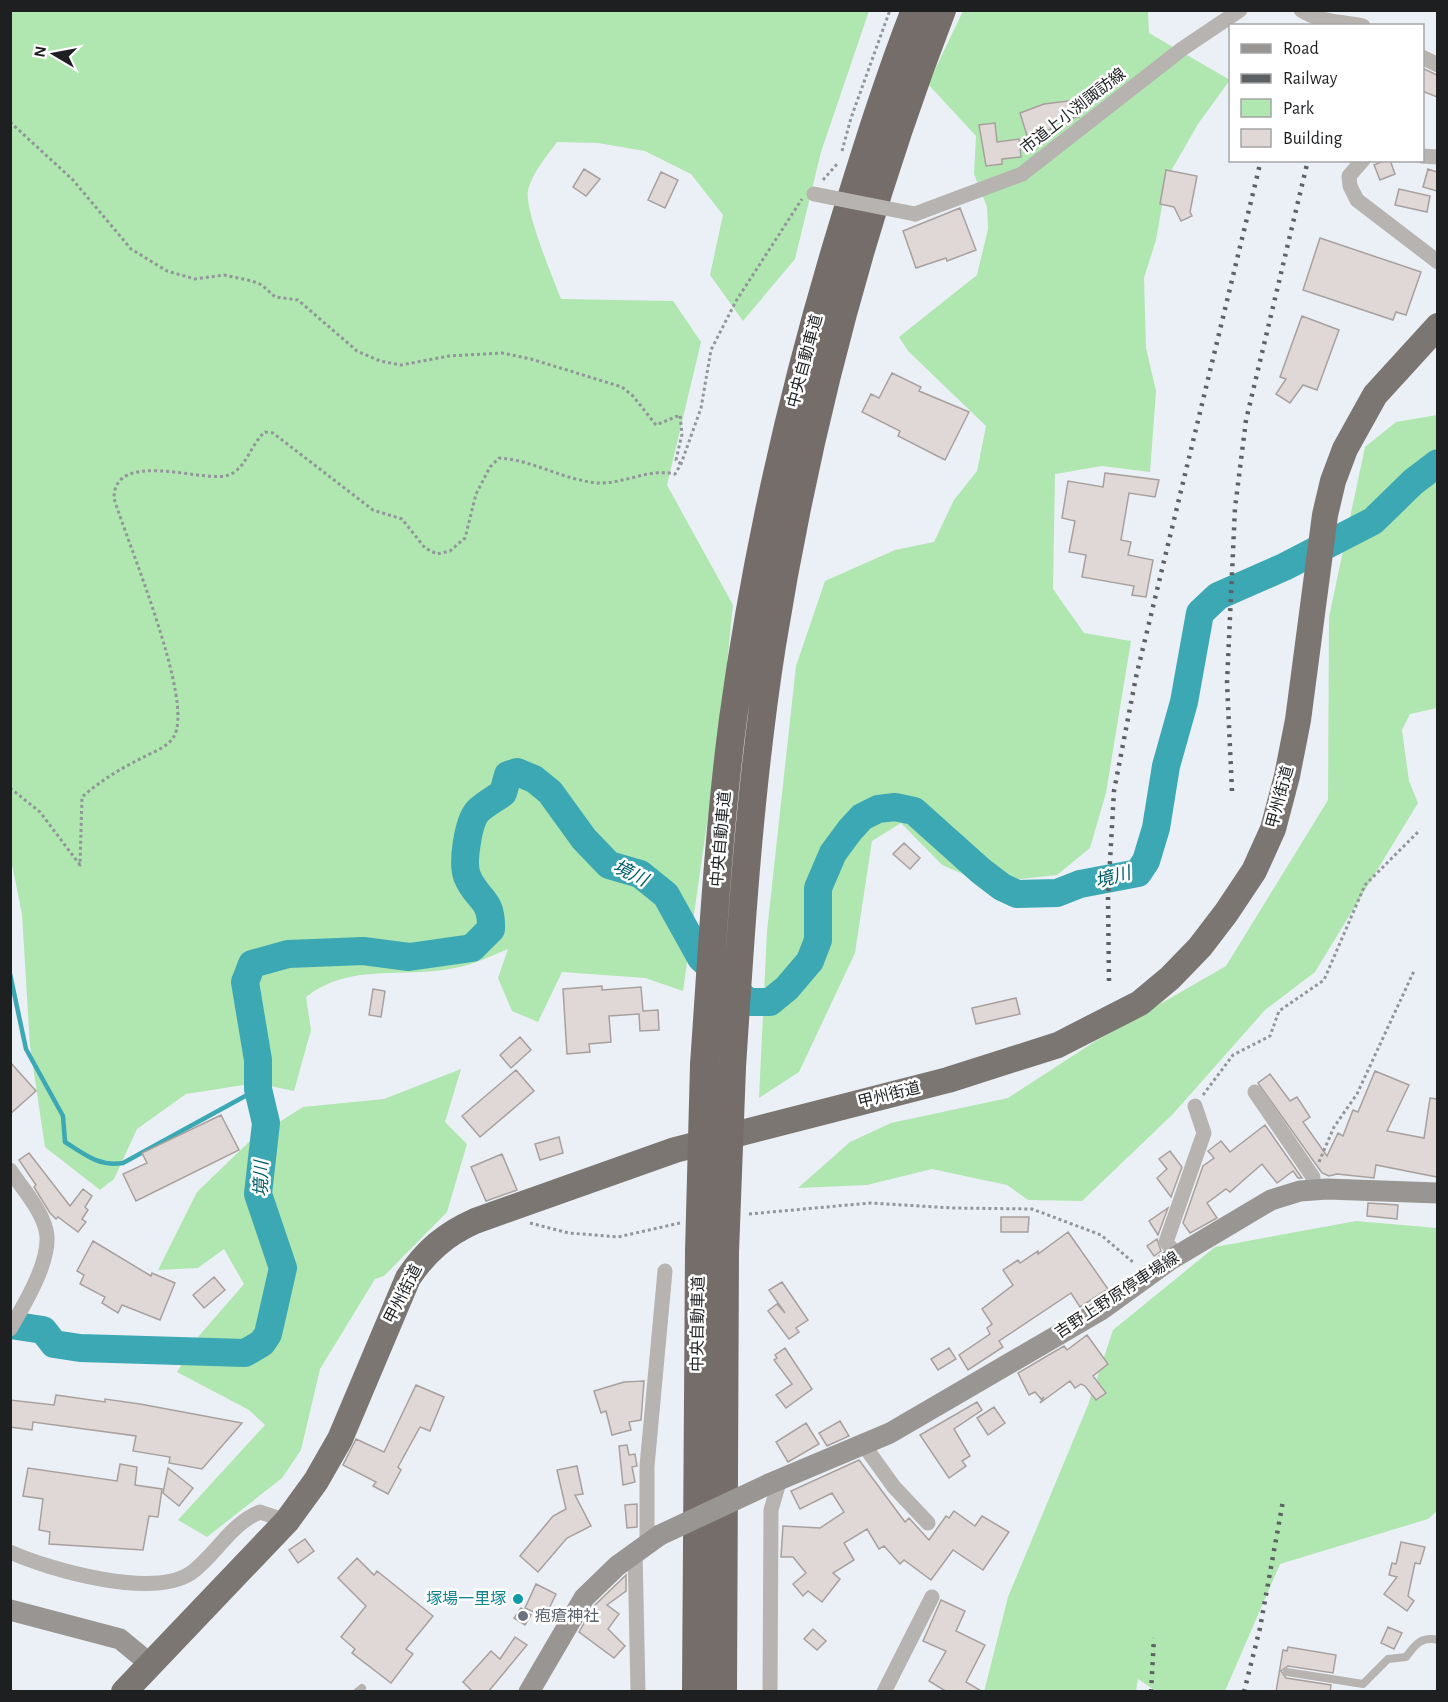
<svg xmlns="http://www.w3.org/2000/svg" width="1448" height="1702" viewBox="0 0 1448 1702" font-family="'Alegreya Sans','Noto Sans JP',sans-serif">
<rect width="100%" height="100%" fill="#ebf0f6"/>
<path fill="#b0e6b0" d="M10,11h859l-48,141 -26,107 -52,62 -33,-46 13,-60 -32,-41 -46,-23 -47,-8 -41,-1c-11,15 -24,30 -29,48 -4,19 25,88 33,109l112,2 28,41 -34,143 66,120 -13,128 -37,258 -38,-13 -83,-6 -24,50 -26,-11 -14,-33 10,-29c-17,7 -35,16 -53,19 -51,11 -105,-6 -149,29l5,33 -17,61 -38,-8 -70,11 -49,35 -23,50 -14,11 -55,-43 -15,-101 -8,-132 -12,-59z
M963,11h185l1,22 81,47 -32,44 -31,54 -11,62 -12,38 2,70 10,43 -6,81 -48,-6 -47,8 -2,115 31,44 47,8 -25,152 -16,55 -33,27 -73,8 -42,-18 -41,-42 -29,18 -17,112 -56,119 -40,26 8,-167 29,-265 29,-85 70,-31 39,-8 20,-42 23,-29 9,-45 -78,-75 -9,-14 78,-62 11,-46 -1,-22 -13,-33 2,-38 -48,-52z
M1437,415v293l-27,6 -8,16 7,51 9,22 -103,169 -50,38 -92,104 -91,87 -54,-1 -21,-15 -75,-16 -65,16 -69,3 52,-46 41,-19 117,-25 86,-56 132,-76 102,-166 1,-183 36,-170 31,-25z
M461,1069l-16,53 22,22 -20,68 -63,64 -9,3 -55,90 -19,81 -19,28 -75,59 -29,-17 87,-95 -16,-15 -72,-38 21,-35 46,-53 -20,-35 -26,19 -40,2 39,-78 54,-52 52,-33 81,-8z
M1356,1221l81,7v283l-9,8 -148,45 -55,127h-69l-18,-12 -2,12 -152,1 24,-95 80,-192 25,-75 102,-83z"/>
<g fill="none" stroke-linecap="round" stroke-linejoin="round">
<path stroke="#3ca8b4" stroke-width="4.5" d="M10,974l16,75 37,67 2,26c19,12 34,25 58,21l135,-74"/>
<path stroke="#3ca8b4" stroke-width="28" d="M10,1325l33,5 11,14 26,4 165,5 17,-10 6,-9 15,-66 -25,-74 8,-71 -8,-34v-29l-13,-78 7,-18 36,-10 75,-3 46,6 63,-9 19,-19c1,-32 -14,-28 -24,-53 -5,-13 1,-53 10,-64 6,-7 18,-13 26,-19l5,-18 9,-3 17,7 16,13 34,47 25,26 31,9 26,21 35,63 47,44h22l17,-14 23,-27 8,-21v-52l15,-35 17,-23 12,-13 16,-8 17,-2 19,4 67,60 21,16 15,7 40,-1 23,-9 58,-11 8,-12 10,-33 10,-62 18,-64 16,-89 18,-17 66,-29 89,-46 40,-39 25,-19"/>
</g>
<path fill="#e0d8d6" stroke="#a8a09e" stroke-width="1.5" d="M1422,68l15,7v22l-15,-6z
M1076,100l3,17 -30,5 2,7 -4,1 1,6 -19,6 -9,-29 24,-9z
M995,123l2,19 22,-3 2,18 -19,2v5l-16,2 -7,-41z
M1386,160h4l5,14 -15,6 -6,-15z
M584,169l16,10 -14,17 -13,-9z
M1428,169l9,3v19l-14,-4z
M1166,170l31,6 -7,36 2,4 -11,5 -7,-14 -14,-3z
M661,172l17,8 -13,28 -17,-8z
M1399,189l31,7 -3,16 -32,-7z
M960,208l16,42 -29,11 -1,-3 -30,10 -13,-37z
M1320,238l101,34 -15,43 -10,-3 -3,8 -90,-30z
M1302,316l37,14 -22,60 -14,-5 -13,18 -14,-9 10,-15 -6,-2z
M892,373l29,14 -2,4 50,21 -24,48 -47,-24 2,-5 -38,-19 9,-18 8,4z
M1105,473l54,7 -4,17 -26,-4 -8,47 10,2 -3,13 25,5 -7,37 -14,-2 2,-9 -52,-9 4,-22 -17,-3 6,-31 -13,-3 6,-37 35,6z
M904,843l16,15 -10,11 -17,-15z
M602,986v4l39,-3 2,24 15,-1 1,20 -19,1 -1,-17 -30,2 2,26 -22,2 1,8 -23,2 -4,-65z
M373,989l12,2 -4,26 -12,-2z
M1016,998l4,16 -44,10 -4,-16z
M520,1037l11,13 -20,18 -11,-13z
M10,1062l26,29 -26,23z
M516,1070l18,21 -54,46 -18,-21z
M1375,1071l34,14 -22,46 37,7 6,-40 7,1v78l-61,-12 -2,13 -37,-4 -8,2 -7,-3 -64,-90 12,-9 20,27 7,-4 13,20 -7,5 24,34 11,-23 5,3 10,-26 5,2z
M221,1115l18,35 -103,51 -13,-27 24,-11 -5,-10z
M1265,1125l37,53h-4l-5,-7 -16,12 -15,-19 -32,28 -4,-3 -19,14 10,15 -27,15 -7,-10 20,-57 11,-8 -6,-7 13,-10 9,11z
M559,1137l4,16 -23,7 -5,-16z
M1170,1151l12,16 -11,30 -14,-19 10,-9 -8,-10z
M29,1153l41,53 13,-17 9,7 -7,11 3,3 -6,9 4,3 -8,10 -20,-15 -2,2 -6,-6 -16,-26 2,-2 -17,-25z
M502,1154l15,36 -31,11 -15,-34z
M1368,1203l30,2 -1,14 -30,-3z
M1168,1208l-10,27 -9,-14z
M1001,1217h28l-1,15h-27z
M1068,1232l40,57 -28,18 -9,-14 -72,48 4,6 -35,23 -9,-15 31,-21 -3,-6 5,-4 -10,-15 31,-24 -10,-15 15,-10 2,3 18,-12v3z
M1157,1239l4,12 -7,5 -7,-10z
M93,1241l58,35 1,-3 23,10 -15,37 -38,-15 -4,8 -16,-10 3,-6 -25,-13 4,-9 -7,-4z
M214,1277l11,13 -21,18 -11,-13z
M782,1282l26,38 -12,8 3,4 -10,7 -21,-28 9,-7 8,9 -16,-23z
M1087,1335l21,29 -15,12 13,17 -10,7 -11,-14 -4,-2 -6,4 -5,-7 -30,22 4,-6 -3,2 -6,-7 -6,3 -11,-22 46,-27 3,4z
M785,1348l27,41 -26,19 -10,-13 16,-11 -18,-24 3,-2 -2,-3z
M949,1348l7,11 -18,11 -7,-11z
M644,1381l-3,39 -12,2 2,8 -19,5 -6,-24 -5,2 -7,-22 30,-9z
M416,1385l28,12 -14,34 -10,-4 -22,40 3,3 -13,24 -15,-8 3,-4 -33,-17 13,-26 28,13z
M56,1395l49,7v-3l35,5 102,19 -40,46 -33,-6 1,-6 -37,-6 3,-15 -103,-14 -1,8 -22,-3v-27l44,5z
M977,1402l5,8 -28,19 16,27 -8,5 4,5 -17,12 -29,-43z
M994,1407l11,16 -17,12 -11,-17z
M840,1421l9,15 -22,10 -8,-13z
M806,1423l13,21 -31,18 -12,-20z
M627,1445l2,10 6,-1 2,12 -5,1 3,15 -12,3 -4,-39z
M859,1460l46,62 4,-4 20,22 17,-24 3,2 5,-7 21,15 7,-10 27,16 -26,38 -30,-20 -22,30 -27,-20 -4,4 -16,-18 -5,3 -12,-20 -23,14 10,17 -21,13 7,6 -18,23 -14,-11 -5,5 -10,-12 13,-11 -13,-16h-12l2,-31 37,2 24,-16 -12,-19 -32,16 -9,-18z
M120,1464l17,3 -2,18 27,4 -4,28 -9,-1 -6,34 -94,-6 1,-12 -11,-2 4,-31 -20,-3 5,-28 89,13z
M577,1466l6,28 -8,1 16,31 -24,12 -29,34 -18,-16 33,-40 13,-7 -9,-39z
M168,1468l25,20 -14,18 -16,-13z
M637,1504v23l-10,1 -2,-23z
M305,1539l9,12 -16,12 -9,-13z
M1401,1542l24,5 -5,17 -5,-1 -7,33 6,5 -7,10 -23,-17 13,-17 -8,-2 3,-12 4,1z
M357,1558l17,17 3,-4 56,45 -27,33 7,5 -22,29 -39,-30 3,-4 -14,-12 25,-31 -28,-28z
M626,1575v16l-19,14 12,9 -11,15 17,17 -11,12 -35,-26 15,-26z
M536,1584l20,10 -11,23 -20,-9z
M941,1600l24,11 -9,20 29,14 -19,37 17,10h-36l-18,-11 17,-30 -23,-10z
M521,1608l10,7 -6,10 -11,-7z
M1388,1627l14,6 -8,16 -13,-6z
M813,1629l13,12 -9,9 -13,-11z
M515,1637l12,8 -39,47h-15l-10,-10 28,-31 9,8z
M1288,1647l48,8 -3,18 -45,-7 -7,5 5,7 45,7 -1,7h-54l7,-42 4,1z"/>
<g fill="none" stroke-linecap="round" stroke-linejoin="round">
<path stroke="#92969a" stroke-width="3" stroke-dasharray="3 3" stroke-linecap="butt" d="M10,122l63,58 58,69 36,22 28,8 29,-4 28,6 10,4 13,12 23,3 59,51 23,10 21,4 48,-9 53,-3 29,6 91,28 11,9 23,29 24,-10 2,19 -6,26 5,4
M842,151l9,-33 39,-108
M823,180l15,-17
M10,788l30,24 40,53 2,-68c17,-15 36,-27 56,-37 12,-7 27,-11 35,-22 24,-33 -47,-198 -59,-240 0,-48 84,-17 111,-22 21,-4 25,-32 40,-44l8,1 100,77 29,9 23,29 12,6 13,-3 15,-13 11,-44 14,-27 9,-9c34,2 64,22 99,25 26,1 51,-15 77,-9l6,-10 20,-56 10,-58 25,-49 66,-102
M1203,1095l30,-40 37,-19 9,-25 45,-31 41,-95 55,-55
M1319,1162l15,-35 23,-33 57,-123
M749,1214l121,-11 83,5 79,1 69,26 33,28
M530,1223l39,10 49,4 62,-14"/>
<path stroke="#b6b3b1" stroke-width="8" d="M1287,1672l76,12 25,-25 18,-2c9,-12 15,-21 32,-17
M357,1692l5,-4"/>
<path stroke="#b6b3b1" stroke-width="15" d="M1301,10c20,13 40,11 62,16
M1422,57l16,8
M1422,156l16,1
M1363,160l-14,16 1,10 7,14 81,62
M915,214l107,-40 160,-125 58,-39
M1255,1092l58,85 -1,13
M10,1170c12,18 31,39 36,60 7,28 -22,75 -36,99
M1177,1255l-11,-13 38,-109 -9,-27
M863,1444l31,43 34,36
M647,1542v-76l18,-195
M635,1551l3,141
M10,1552c40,18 142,47 181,21 25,-18 39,-49 69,-61l27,9
M770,1692l1,-182 9,-31
M884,1692l48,-95"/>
<path stroke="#999592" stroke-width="21" d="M769,1484l121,-51 211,-123 69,-50 101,-60 29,-9 27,-2 111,4
M10,1610l110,29 29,24
M529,1692l55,-94 33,-32 43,-31"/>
<path stroke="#7c7673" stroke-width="26" d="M124,1692l163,-171 29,-40 24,-42 68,-161c18,-27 38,-44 67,-57l200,-71 273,-70 110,-35 82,-42 30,-25 30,-31 26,-34 28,-42 19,-42 14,-53 11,-56 27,-205 8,-34 12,-32 30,-54 63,-69"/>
<path stroke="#746d6a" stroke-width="28" d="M704,1065c8,-115 14,-231 29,-346 23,-169 61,-335 111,-498 22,-71 44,-142 71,-211
M732,1067c9,-141 18,-282 40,-422 35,-217 91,-430 170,-635
M696,1692l3,-440
M723,1692l2,-440"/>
<path stroke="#5e6164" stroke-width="4.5" stroke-dasharray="3 6" stroke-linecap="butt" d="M1232,791l-5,-108 8,-175 11,-88 62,-260
M1109,981l-1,-85 6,-105 22,-114 125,-517
M1151,1692l3,-54
M1244,1692l16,-64 23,-127"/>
<path stroke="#b6b3b1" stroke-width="15" d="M814,194l101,20"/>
<path stroke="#999592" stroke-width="21" d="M660,1535l109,-51"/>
<path stroke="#746d6a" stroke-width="28" d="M699,1252l5,-187
M725,1252l7,-185"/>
</g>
<circle fill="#0f9aa8" stroke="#fff" stroke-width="2" cx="518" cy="1599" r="6"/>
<circle fill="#6b7280" stroke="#fff" stroke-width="2" cx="523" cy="1616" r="6"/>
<g text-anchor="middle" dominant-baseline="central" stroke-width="5" stroke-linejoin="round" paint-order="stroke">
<g font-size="16" fill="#1d1f21" stroke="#fff">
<text transform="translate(1073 111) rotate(-38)">市道上小渕諏訪線</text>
<text transform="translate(805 361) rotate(-75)">中央自動車道</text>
<text transform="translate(1280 797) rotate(-75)">甲州街道</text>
<text transform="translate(721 839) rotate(-85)">中央自動車道</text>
<text transform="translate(889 1095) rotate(-14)">甲州街道</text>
<text transform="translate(403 1294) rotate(-63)">甲州街道</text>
<text transform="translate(1117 1295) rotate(-33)">吉野上野原停車場線</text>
<text transform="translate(698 1324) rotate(-89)">中央自動車道</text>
</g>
<g font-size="16" fill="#0d838f" stroke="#fff" text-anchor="end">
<text x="506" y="1599">塚場一里塚</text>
</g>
<g font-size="16" fill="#5b616d" stroke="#fff" text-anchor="start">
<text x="535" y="1616">疱瘡神社</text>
</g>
<g font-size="18" font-style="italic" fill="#006069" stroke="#fff">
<text transform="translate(630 874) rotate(26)">境川</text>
<text transform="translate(1113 878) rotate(-15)">境川</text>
<text transform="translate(262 1179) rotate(-89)">境川</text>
</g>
</g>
<rect width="1448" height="1702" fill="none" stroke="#1d1f21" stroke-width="24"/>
<rect x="1229" y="24" width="195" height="138" fill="#ffffff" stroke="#a5a5a6" stroke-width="1.5"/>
<rect x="1241" y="44" width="30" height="9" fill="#999592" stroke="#a5a5a6" stroke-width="1.5"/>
<text x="1283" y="54" font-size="18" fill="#1d1f21">Road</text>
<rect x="1241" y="74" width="30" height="9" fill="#5e6164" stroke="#a5a5a6" stroke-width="1.5"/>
<text x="1283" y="84" font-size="18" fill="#1d1f21">Railway</text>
<rect x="1241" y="99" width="30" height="18" fill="#b0e6b0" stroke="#a5a5a6" stroke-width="1.5"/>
<text x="1283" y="114" font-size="18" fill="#1d1f21">Park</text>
<rect x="1241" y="129" width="30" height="18" fill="#e0d8d6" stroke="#a5a5a6" stroke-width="1.5"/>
<text x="1283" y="144" font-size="18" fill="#1d1f21">Building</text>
<g transform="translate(54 54) rotate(280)" stroke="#ffffff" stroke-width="4.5" paint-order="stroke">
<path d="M0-4.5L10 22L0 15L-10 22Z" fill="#1d1f21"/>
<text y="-9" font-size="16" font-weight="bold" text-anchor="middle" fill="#1d1f21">N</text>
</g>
</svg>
